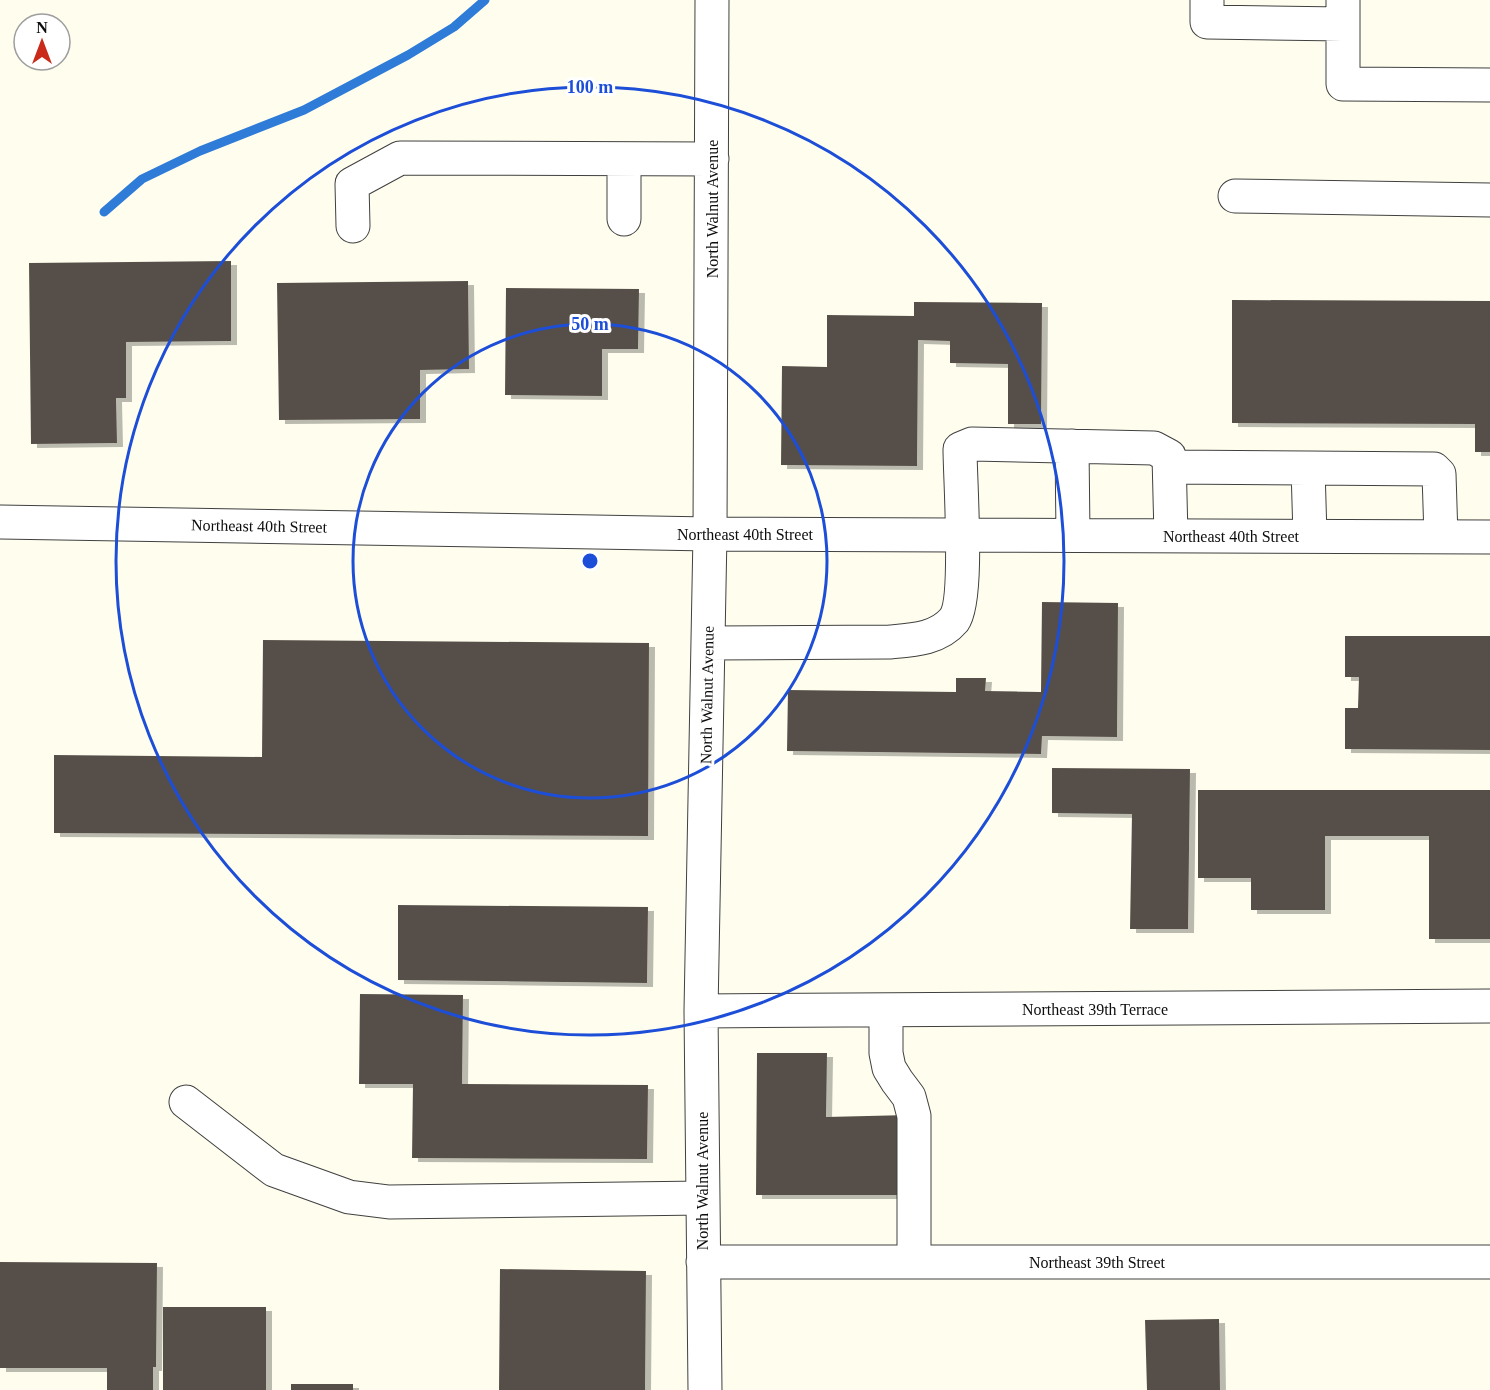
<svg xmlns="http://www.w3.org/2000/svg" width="1490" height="1390" viewBox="0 0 1490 1390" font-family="'Times New Roman',serif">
<defs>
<filter id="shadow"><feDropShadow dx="6" dy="4" stdDeviation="0" flood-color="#0004"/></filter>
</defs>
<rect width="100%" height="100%" fill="#fffeee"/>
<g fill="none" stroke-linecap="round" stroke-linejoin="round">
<path stroke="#2e7cd8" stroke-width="9" d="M104,212l38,-33 58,-28 104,-41 104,-55 46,-28 31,-27"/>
</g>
<path fill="#575049" filter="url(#shadow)" d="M231,261v80l-105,1v56h-10l1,45 -86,1 -2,-181z
M468,281l1,88 -49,1v49l-141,1 -2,-137z
M506,288l133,1 -1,60h-36v47l-97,-1z
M1232,300l258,1v151h-15v-28l-243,-1z
M914,302l128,1 -1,121h-33v-60l-58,-1v-22l-32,-1 -1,126 -136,-1 1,-99 45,1v-52l87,1z
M1042,602l76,1 -1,134 -75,-1 -1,18 -254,-3 1,-61 168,2v-14h30l-1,13 56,1z
M1345,636h145v114l-145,-1v-41h13l1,-31h-14z
M263,640l386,3 -1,193 -594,-3v-78l208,2z
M1052,768l138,1 -2,160h-58l2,-115 -80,-1z
M1198,790h292v149h-61v-103h-104v74h-74v-32h-53z
M398,905l250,2 -1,76 -249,-3z
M360,994l103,1 -1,89 186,1 -1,74 -235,-1 1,-74h-54z
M757,1053h70l-1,64 83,-2v80h-153z
M0,1262l157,1 -1,104h-3v23h-46v-22h-107z
M500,1269l146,2 -1,119h-146z
M163,1307h103v83h-103z
M1219,1319l1,71h-73l-2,-70z
M291,1384h62v6h-62z"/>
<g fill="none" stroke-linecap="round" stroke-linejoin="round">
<g stroke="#404040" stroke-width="35">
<path id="minor" d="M1207,0v22l136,2
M1343,0v84l147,1
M624,159v60
M1235,196l255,4
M353,226l-1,-42 48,-26 312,1
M1072,446l1,89
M1170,467l138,1 2,68
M1308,468l126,1 5,5 2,63
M0,522l710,12 780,3
M708,643l182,-1c23,-2 48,-3 64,-22 15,-20 6,-140 6,-171l12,-5 182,4 15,8 2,80
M886,1010v43l3,15 8,13 12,16 5,19v146
M701,1011l789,-5
M186,1102l88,68 75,27 40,5 314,-4
M703,1262h787
M705,1390l-4,-379 9,-477 2,-534"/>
</g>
<use href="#minor" stroke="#fff" stroke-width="33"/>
</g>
<g fill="none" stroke="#1d4ed8" stroke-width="3">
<circle cx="590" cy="561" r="237"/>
<circle cx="590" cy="561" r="474"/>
</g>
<g text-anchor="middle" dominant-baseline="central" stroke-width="6" stroke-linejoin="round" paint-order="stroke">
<g font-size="16" fill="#0d0d0d" stroke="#fff">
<text transform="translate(712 209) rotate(-90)">North Walnut Avenue</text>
<text transform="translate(259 526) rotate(1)">Northeast 40th Street</text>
<text x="745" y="534">Northeast 40th Street</text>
<text x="1231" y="536">Northeast 40th Street</text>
<text transform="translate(707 695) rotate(-89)">North Walnut Avenue</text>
<text x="1095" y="1009">Northeast 39th Terrace</text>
<text transform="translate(702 1181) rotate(-90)">North Walnut Avenue</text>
<text x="1097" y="1262">Northeast 39th Street</text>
</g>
</g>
<circle cx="590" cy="561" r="9" fill="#1d4ed8" stroke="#fff" stroke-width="3"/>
<g font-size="18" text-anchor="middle" font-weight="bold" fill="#1d4ed8" stroke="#fff" stroke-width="6" stroke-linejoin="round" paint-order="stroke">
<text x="590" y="93">100 m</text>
<text x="590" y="330">50 m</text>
</g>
<g transform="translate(42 42)"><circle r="28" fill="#ffffff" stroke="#9e9e9e" stroke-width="1.5"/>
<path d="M0-4.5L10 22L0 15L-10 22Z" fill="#c92a1a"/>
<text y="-9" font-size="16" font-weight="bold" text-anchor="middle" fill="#0d0d0d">N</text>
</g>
</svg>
